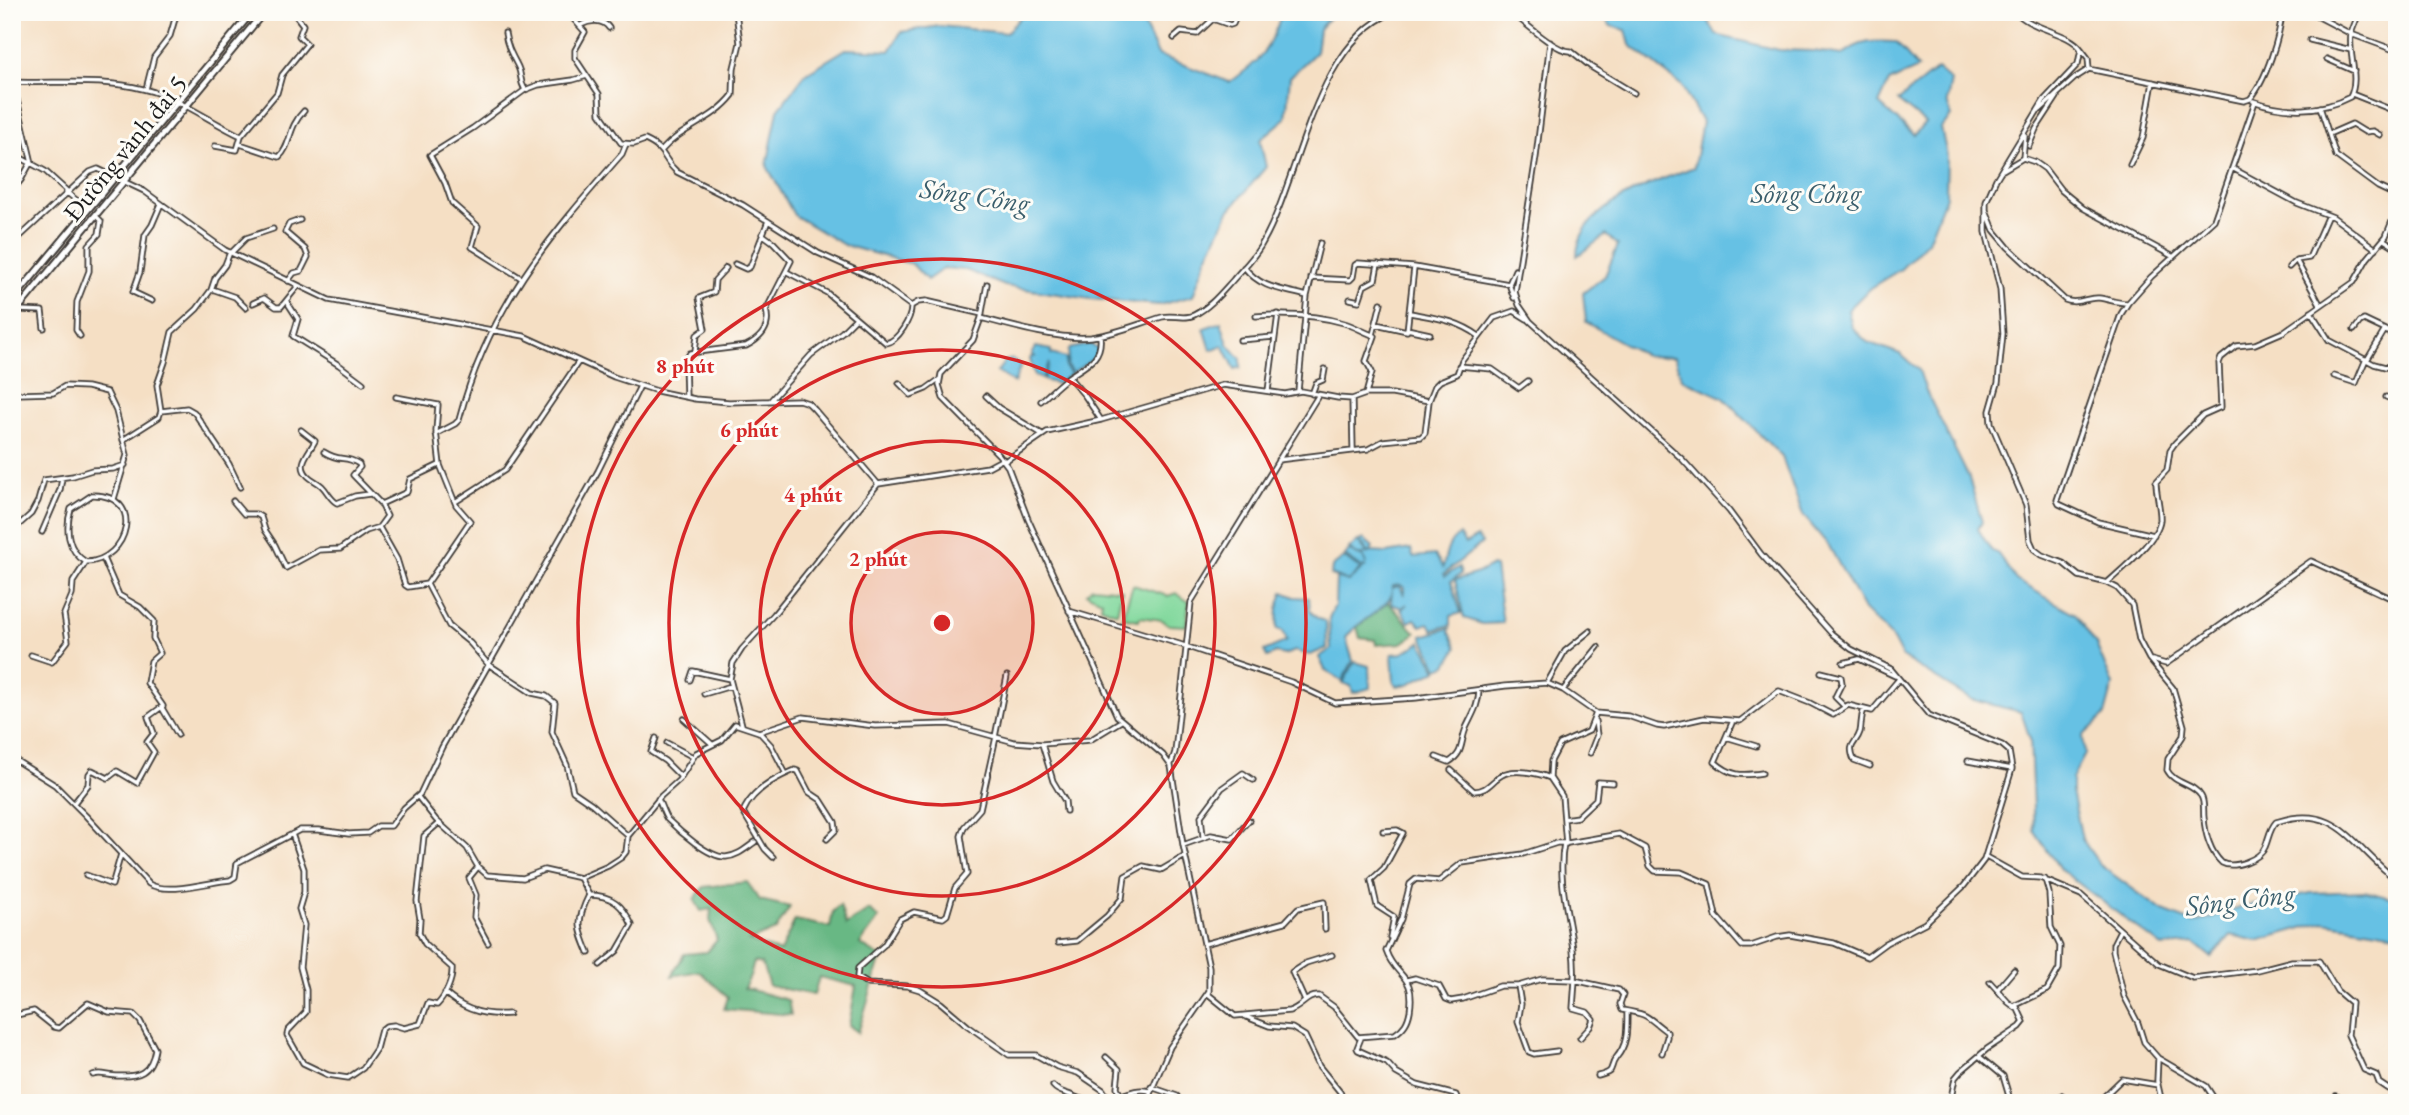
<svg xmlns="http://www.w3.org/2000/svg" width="2409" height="1115" viewBox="0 0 2409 1115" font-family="'EB Garamond',serif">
<rect width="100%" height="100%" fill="#fdfcf7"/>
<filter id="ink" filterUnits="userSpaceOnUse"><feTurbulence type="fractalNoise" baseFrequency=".0143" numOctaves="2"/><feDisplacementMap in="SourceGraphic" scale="14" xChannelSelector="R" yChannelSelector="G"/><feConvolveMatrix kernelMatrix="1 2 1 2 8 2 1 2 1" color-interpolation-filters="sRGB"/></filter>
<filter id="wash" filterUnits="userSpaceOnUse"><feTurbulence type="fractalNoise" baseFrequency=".00686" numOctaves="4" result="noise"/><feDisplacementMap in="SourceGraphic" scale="28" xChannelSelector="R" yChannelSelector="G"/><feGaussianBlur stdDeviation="1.57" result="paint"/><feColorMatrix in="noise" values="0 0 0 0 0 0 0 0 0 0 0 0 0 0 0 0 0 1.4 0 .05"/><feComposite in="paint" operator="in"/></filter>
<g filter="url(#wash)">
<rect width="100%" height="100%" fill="#f5dfc4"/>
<path fill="#81d89c" stroke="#4e7a5c" stroke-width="2" d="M1133,585l35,11 8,-3 13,9 -3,24 -17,-1 -7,-5 -22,-3 -1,3 -17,-3z
M1092,587l30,3 -5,23 -16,-6 1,-7 -16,-7z"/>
<path fill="#68b884" stroke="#426a50" stroke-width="2" d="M1388,602l28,31 -14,10 -26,2 -1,-5 -15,-2 -3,-11z
M747,882l13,18 30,7 -14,23 -27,11 31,11 15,-32 35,7 3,-16 7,-6 6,20 23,-15 10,8 -19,26 21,13 -23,76 -9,-8 7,-39 -37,-9 -5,18 -45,-9 -7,-22 -8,-2 -4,15 -6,11 44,12 3,15 -67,-6 4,-12 -29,-26 -27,5 12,-22 23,-2 10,-12 -7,-20 1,-11 -10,2 -7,-12 10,-12z"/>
<path fill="#66c1e4" stroke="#416e80" stroke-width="2" d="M1025,12h117l-1,6 17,37 71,27c31,-19 42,-35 53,-70h52l-15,17 -3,23 -26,25 -4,41 -26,22 6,27 -37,44 -23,48 -13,37 -34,9 -68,-6 -86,-13 -39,-16 -22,-2 -17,12 -15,-16 -68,-19 -50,-30 -27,-49 11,-56 27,-36 41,-25 44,2 11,-19 39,-6 66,7z
M1599,12h87l21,6 9,17 63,15 34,1 30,4c16,-15 32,-14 53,-13l22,26 -29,14 -10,22 35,31 11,-12 -27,-22 39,-32 14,12 -4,21 4,14 -10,12 6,28 -1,40 -18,45 -27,28 -31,19 -22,22 4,17 15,15 33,12 19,16 7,21 43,87 13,44 -4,7 13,21 7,4 18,26 59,34 21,30 17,41 -8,30 -22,21 2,18 -13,25v13l10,47 18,26 63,46 31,12 55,-18 62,-12 54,-2 32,9v34l-74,-12 -66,19 -26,-6 -20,22 -17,-14 -32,4 -102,-78 -26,-38 -4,-92 -9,-27 -51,-13 -68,-42 -11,-21 -27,-26 -35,-64 -26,-31 -21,-58 -58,-59 -42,-19 -8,-22 -28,-1 -60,-34 -3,-29 22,-17 13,-31 -12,-10 -29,21c0,-50 79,-74 117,-89l8,-45 -21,-37 -51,-40 -4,-15 -15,-4z
M1221,322l7,22 13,15v8l-6,2 -12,-24 -12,5 -7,-22z
M1090,344l9,6 -6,9 -21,14 -5,-7 2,-17z
M1036,347l15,3v4l15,4 -1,9 6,7 -14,10 -14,-4 6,-17 -7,16 -7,-3 -5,-17 2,-3 4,1 -4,-2z
M1012,359l9,6 -7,18 -17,-11 8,-11z
M1459,535l6,9 12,-7 5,6 -38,31 1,2 14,-9 2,7 -10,7 10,32 -10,3v9l-18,5 -4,-7 -8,3 -6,-7 -6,3 -8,-12 6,-6 -5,4 -11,-4 1,-16 8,-2 4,9v-7l-3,-3 -8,1c-2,5 -1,11 -5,15 -12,14 -33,22 -42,37l7,23 -11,20 -17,-11 -6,-13 12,-8 -2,-31 6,-13 1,-27 12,4 18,-16 -4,2 -17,-12 4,-5 14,6 3,7 -3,-9h-6l-8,-6 9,-8 9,11 -2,2 4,-1 -9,-12 4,-2 9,8 -2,5 16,1 24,-4 2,8 22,-2 8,12c3,-11 4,-25 16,-32z
M1344,558l17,11 -13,12 -17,-6 1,-8z
M1491,566l4,1 8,56 -21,1 -18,-6 -9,-38 23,-7z
M1283,592l12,5 14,1 1,13 7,7 9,4 1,26 -17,7 -15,-4 -11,4 -8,-2 -9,4 -3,-6 23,-10 -4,-10 -6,-2 1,-21z
M1450,628l-1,3 8,17 -10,17 -9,3 -16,-32z
M1421,642l16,28 -29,14 -11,2 -3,-3 -2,-29 11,-1z
M1355,662l14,4 1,22 -17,5 -2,-7 -8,-3z"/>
</g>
<g filter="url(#ink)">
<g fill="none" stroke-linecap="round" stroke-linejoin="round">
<g stroke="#3d3935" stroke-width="7">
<path id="minor" d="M567,12l18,20 -10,18v8l24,36 1,19 21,30 13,1 11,-4c22,10 17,19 32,32l66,33 75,48 53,24 40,29c1,12 -13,35 -25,37l-59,-50 -40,-21
M772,12h7
M781,12l3,2
M1511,12c13,10 45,40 60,39l20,16 43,26
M2016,12c17,19 52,19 65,37l-3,15 -34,36 -48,79 -10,23v30l14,57 3,44 -5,50 -8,28 1,12 35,82 4,35 4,9 8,6 21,8 16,13 28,7 10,5 15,17 7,35 10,19 24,29 11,38 -1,10 -15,23 -1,11c7,14 26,13 34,26 4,6 2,15 3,22 1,15 6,34 18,45 11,6 38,-3 43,-16 4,-9 4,-17 11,-25 63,-21 78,27 121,58
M2309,12l42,22 46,17
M581,25c9,-5 22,-6 28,3
M505,33c2,14 7,22 13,34 4,8 1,13 7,23
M1174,38l7,-6 16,2 16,-15 17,6 3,-1 5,-12
M2310,40l41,10
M2081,49l7,9 1,11
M2327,59l27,12
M12,79l20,84
M12,82c43,2 89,-4 131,7 35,8 66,32 98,47
M146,89l8,-32 16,-21 7,-24
M2352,94l45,18
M2253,101c31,11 67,12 97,-4 10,-19 -2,-42 1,-63 2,-7 6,-15 8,-22
M2320,107l16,49 42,31 19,9
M2040,110l35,-32 14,-9 155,32 6,-2c16,-18 30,-63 32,-87
M2329,134l23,-10 13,8 8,-1 7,4
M240,144l39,13c13,-12 8,-29 25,-46
M215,146l22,4 4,-14 36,-43 5,-18 25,-31 -8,-8 4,-11 -10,-13
M2029,146l7,-17 21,-32
M662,150c20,-23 51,-29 71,-55l1,-27 6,-25 -4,-31
M12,153l33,18 22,20
M2023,158l2,-22
M2130,165l13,-27 10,-56
M2232,168l65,35 36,14 43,32
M2003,170l20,-12 12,4 10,7 16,21 22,18 89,48
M125,182l19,9 81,59 104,50 195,36 90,41 43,14 38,8 34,3 70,-2 9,3 6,6 64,75 110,-17 15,-8
M12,191l9,-11 10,-18
M66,192l22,17
M1986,210l8,20 14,17 57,53c13,5 21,-3 34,-2 9,1 18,5 28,5
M2384,240l13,8
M12,244l78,-72 8,-3 17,8
M231,253l15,-15 27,-9
M2296,260l24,44
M735,264l11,5 4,-2 18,-46
M1244,267c17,22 38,22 63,29
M2289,267l7,-7 13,-2 19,-43
M521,278l-49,-31 6,-21 -26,-23 -7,-20 -15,-28 43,-27 52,-38 13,-5 35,-5 14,-4
M1311,278l39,2 3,-3 2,-12 3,-2 56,4 95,17
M288,281l6,-8 7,-2 7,-14 -3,-8 -20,-17 4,-8 11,-4
M987,284l-6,34 -8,22 -32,34 -2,11 4,13 56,57 9,12 20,52 89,197 46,39 8,11 12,79 26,122v24l-39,56 -24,56
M212,289l23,8 11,11
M1514,298l-5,-14 6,-14
M1350,299l9,2 5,-15 11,-6 3,-16
M152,301l-19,-9 7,-20 5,-37 7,-10 9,-21
M287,302l11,17 -5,17 46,29 24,18
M253,303l11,-5 12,9h5l17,-21
M911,306l7,-4 8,-1 56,13
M19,310l23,1 2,17
M2311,312l18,28 45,24 23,6
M1410,313c26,5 47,7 69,23
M1256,316c27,-2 61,-1 88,7 10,3 20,9 31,13l-9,25 6,11 -6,22
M981,318c30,8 79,22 110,19 25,-3 47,-13 71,-20 11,-3 22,3 32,-2 16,-8 27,-22 39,-35 10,-12 23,-24 30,-38 38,-67 51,-198 131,-230
M1376,324l31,7 7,-63
M1407,329l23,5
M2354,330l6,-8 4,-2 21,10 12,9
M1373,335l8,-32
M80,336l-4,-6 1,-28 12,-31v-26l10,-11 2,-13 -5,-5
M1240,340l34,-3
M695,351l2,-16 8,-6 -6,-31 15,-6 1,-12 11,-12
M2367,360l18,-30
M1459,366l33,3 27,19 9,-7
M2334,376l22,7 10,-24
M1069,377l16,19 16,24
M899,383l12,12 15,-6 14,-10
M12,387l7,7 34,-1 12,-7 22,1 20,5 9,19 11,44 -13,44
M1268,391l10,-77
M1298,391l9,-95 13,-53
M1312,394l4,-11 7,-3 2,-11
M986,396l13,12 43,26
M396,397l42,8 -2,26 4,34 16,40 14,16 -43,63
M686,397l-1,-36 5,-8 56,-7c16,-8 25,-19 20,-36l25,-49 -18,-19 -11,-8
M2386,397l11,4
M1352,399l1,50
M770,401l41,-46 31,-23 14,-14
M1041,401c9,-8 17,-16 26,-23 17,-12 36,-18 33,-42
M161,411l26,-3 7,4 35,52 11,23
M301,430l14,11c-6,12 -19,23 -7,35 4,4 10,6 14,10 6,6 8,13 15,17l18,-7 15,-2
M436,434l19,-10 4,-4c29,-112 89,-182 163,-266l4,-10
M123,440l36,-23 2,-6 -4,-26 8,-23 7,-30 25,-23 14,-19 4,-12 10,-13 5,-13
M1278,460l90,-11 15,-8 38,-4 4,-4 4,-32 6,-15 5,-5 17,-7 5,-14 32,-42 20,-7 13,8
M1005,461l42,-29 54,-12 122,-35 62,9 16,-3 37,7 14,1 14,-5h26l37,7
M92,495c54,-1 37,66 -6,67 -19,-11 -21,-34 -15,-53z
M233,501l11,13h12l5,3 4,13 10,15 11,23 33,-18 21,-1 26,-18 13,-4 8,-11 -6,-12 -28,-29 7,-8 -1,-3c-15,-10 -18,-1 -35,-12
M455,502l50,-32 74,-109
M381,504l26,-12 3,-13 29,-14
M379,527l18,32 8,26 3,2 19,-3
M12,531l19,-17 7,-13 6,-21 29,-4 19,-6 21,-1 12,-4
M42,532l18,-42 2,-12
M2154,535l-56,-13 -39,-18 -2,-4 64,-186 7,-11 23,-26 63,-57 41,-118
M2107,583c15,-14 50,-42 53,-63 1,-9 -4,-27 -4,-38l11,-12 3,-20 5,-7 28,-28 18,-8 -2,-44 2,-5 15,-12 19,-2 28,-12 71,-50 13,-23 19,-23 11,-27
M427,584l22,42 21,17 18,21 44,29 14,3 9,7 -3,29 15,33 6,26 19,13 36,32
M1069,611l110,33 112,38 44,21 81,-5 89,-12 42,-3 16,7 33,23 32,3 29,10 7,1 40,-9 36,3 39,-30 31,12 23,12 15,-10 24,6 27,-32
M31,655l21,7 16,-21 -4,-27 8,-19 1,-13 13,-20
M2152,660l14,4 145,-103 86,40
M1843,663l16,-4 36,17
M1821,672l20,5 1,6 -7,14 10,10
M690,680l3,-9 37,8
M1547,683l18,-32 25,-20
M1563,690l35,-43
M704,694l27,-8
M162,708l16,27
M1864,709c-4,10 -2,15 -4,23 -4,13 -13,11 -6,28l16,6
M684,719l28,25
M1732,723l-17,39c16,14 26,14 47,11
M742,725l-12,-46 3,-16 9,-14 32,-35 104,-130
M759,732l12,13 15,29
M995,737l12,-61
M996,737l-16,72 -16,18 -3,9 6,38 -12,14 -8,27 -4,3 -29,-6 -14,7 -16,26 -26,23 -1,9 11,7 39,2 13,4 21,13 27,23 41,29h27l21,12 21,6 25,17 6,10
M1726,737l30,9
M656,738l-5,14 14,9 16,16
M667,743l26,14
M1042,744l11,37 12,20 1,10
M1590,753l7,-18 -2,-14
M1436,757l13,5c15,-9 11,-19 17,-34 6,-13 13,-23 13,-38
M12,758l43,27 31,31 63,68c19,11 59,-2 81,-4l5,-3 2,-14 63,-33h19l30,4 19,-1 10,-7h13l13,-18 16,-14 22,-47 156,-276 42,-85
M1968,761l44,8
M1171,764l4,-12 16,-150 127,-206
M1451,770l23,21c14,0 17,-10 28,-16 11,-7 36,-2 48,3
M2397,789v7
M418,797l18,23 31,28 11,19 9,8 36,3 21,-8 36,8 28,-12 14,-9 4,-5 2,-16 33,-40 18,-16 17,-27 26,-13 13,-16 24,8 44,-15 72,9 74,-2 65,18 28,2 48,-4 31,-19
M658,799c3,6 5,14 9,20 12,12 42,39 59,38 12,-1 20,-9 29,-15
M74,803l14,-18 1,-11 3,-4 16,8 9,-7 20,12 17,-31 -7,-10 7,-9 -6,-16 15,-11 -16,-23 4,-22 9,-8 -7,-15 1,-17 -14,-14 -21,-12 -16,-37
M1564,819l13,-2 19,-18 2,-17 15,1
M1383,831l14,-1 6,3 -19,35 -13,12 6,26 17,11 -4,20
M292,834l12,35v23l-5,17 5,16 -4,42 6,23v22l-18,19 -1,4 16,28 25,12 20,3 15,-10 13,-19 5,-19 5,-4 8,-1 10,3 16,-4 8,-21 9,2c8,-8 16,-25 15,-37l-27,-24 -6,-11 1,-14 -3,-18 7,-65 15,-13
M1203,836l-2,-20 21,-28 21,-15 10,7
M1564,843c-9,47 13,90 10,137
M1566,844l-4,-48 -12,-18 1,-17 9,-17 29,-13 7,-18
M1183,845l28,-10 21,4 17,-19
M773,857l-8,-8 -22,-37c9,-21 32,-34 52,-42l3,1 11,21 12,8 14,22 1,8 -9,9
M1986,857l36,20 18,1 41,17 78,69 34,14 64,-8 35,-9h27l18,30 14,12 -3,32 16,35 12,5 3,8 9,6
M478,867l-9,11 7,17 -2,22 14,26
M2389,873l8,-11
M86,875l26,10 9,-31
M580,878l9,17c-13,26 -11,32 0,58
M589,895c23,0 34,10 43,30l-15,26 -17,14
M2119,932l-6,12v7l11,45 14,27 6,19 14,16 48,28 11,17
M1058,943l19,-2 30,-25 15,-18 3,-22 18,-10 18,4 24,-14
M1204,944l81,-22 13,-14 26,-6 1,27
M1407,980l8,-2 24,8 7,13 5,2 12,-2 37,-13h18l24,-7 32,1 45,10 4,5 -3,9 2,6c29,5 22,5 45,22v5l-5,16
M1575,980l-2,28 14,4 6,7 -3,8 -10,11
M1990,982l18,20 8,6
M1518,986l3,18 -3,18 11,30 5,2 23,-3
M1997,990l17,-20
M445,993c18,17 40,23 64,21
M1208,994l27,22 54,-5c12,-3 18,-16 30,-15l15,11 24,30 37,-3c9,-6 13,-12 15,-23 6,-38 -15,-33 -24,-60l15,-32 9,-35 6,-5 23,2 23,-18 61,-9 34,-11h11l51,-9 26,14 5,18 5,5 26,1 28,12 7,32 26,30h9l26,-9 13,-2 44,8 33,14 19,-14 39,-20 39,-37 20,-26 28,-91 -3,-18 -7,-6 -73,-30 -38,-46 -40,-20 -20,-16 -70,-79 -32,-43 -47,-52 -152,-138 -11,-16 -4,-13 21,-135 14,-115
M1305,1001l-13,-29 14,-9 26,-8
M12,1016l22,-5 20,16 5,1 29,-25 21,9 24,2 7,7 15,28c-4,24 -16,28 -38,27 -9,0 -16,-4 -24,-1
M1244,1016l25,10 23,2 13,8 14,30 21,26 5,11
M1361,1038l-4,10 1,2 29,13 9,10 21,12 39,10 3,8
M1106,1057l13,12 -2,18 4,10
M1980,1057l23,19 8,27
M2158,1058l-1,23 5,22
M1598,1076c19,-5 10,-7 18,-18 12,-14 11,-28 11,-47
M1053,1086c6,7 12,6 20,10 37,17 52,-12 77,-5
M1151,1087l26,9
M2062,1095l11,8
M2336,1096l17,7
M1950,1103l5,-25 5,-6 27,-23 33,-22 4,-5 -8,-17 31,-15 12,-21 1,-23 -9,-19 -2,-34 -4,-14
M2097,1103l25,-24 36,6"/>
</g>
<g stroke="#3d3935" stroke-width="9">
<path id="major" d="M12,301l240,-289
M12,316l252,-304"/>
</g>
<use href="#minor" stroke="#fff" stroke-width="3.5"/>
<use href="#major" stroke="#fff" stroke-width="5"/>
</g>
</g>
<circle cx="942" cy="623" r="91" fill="#d62828" fill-opacity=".12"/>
<g fill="none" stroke="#d62828" stroke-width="3.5">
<circle cx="942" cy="623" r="91"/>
<circle cx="942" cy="623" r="182"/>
<circle cx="942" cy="623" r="273"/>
<circle cx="942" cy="623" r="364"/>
</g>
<g text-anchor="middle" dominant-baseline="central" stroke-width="6" stroke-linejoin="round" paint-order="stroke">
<g font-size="26" fill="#1c1c1c" stroke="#fdfcf7">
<text transform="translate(125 148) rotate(-51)">Đường vành đai 5</text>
</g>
<g font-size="28" font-style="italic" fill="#3a5e6c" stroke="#fdfcf7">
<text x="1806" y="193">Sông Công</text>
<text transform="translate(975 195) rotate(8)">Sông Công</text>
<text transform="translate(2240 899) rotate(-7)">Sông Công</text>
</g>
</g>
<circle cx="942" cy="623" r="10" fill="#d62828" stroke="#fdfcf7" stroke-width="3.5"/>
<g font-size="21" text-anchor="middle" font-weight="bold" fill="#d62828" stroke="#fdfcf7" stroke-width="6" stroke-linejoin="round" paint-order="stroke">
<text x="685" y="373">8 phút</text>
<text x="749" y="437">6 phút</text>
<text x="813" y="502">4 phút</text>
<text x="878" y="566">2 phút</text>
</g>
<rect width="2409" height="1115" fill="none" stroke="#fdfcf7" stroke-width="42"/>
</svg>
